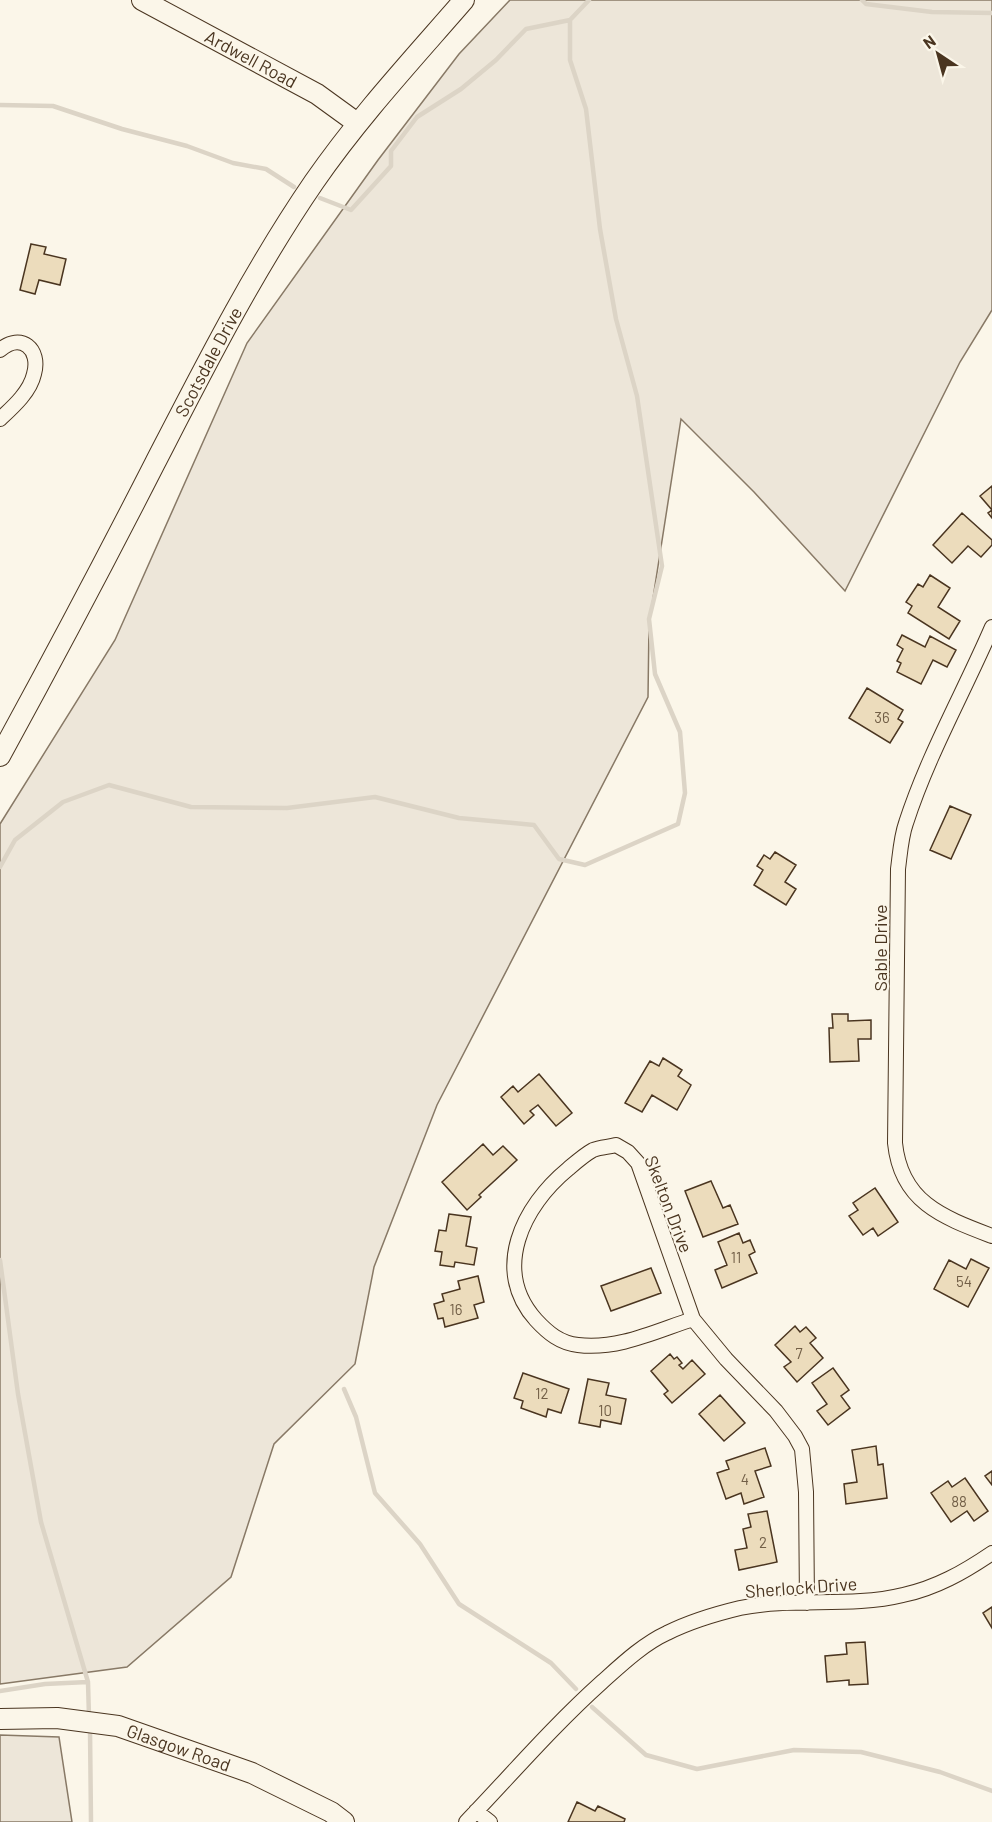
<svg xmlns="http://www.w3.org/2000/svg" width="992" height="1822" viewBox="0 0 992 1822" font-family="Barlow,sans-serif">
<rect width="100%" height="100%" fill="#fbf6e9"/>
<path fill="#ede6d9" stroke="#887966" stroke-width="1.5" d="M510,0h482v310l-32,52 -115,229 -91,-99 -73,-73 -32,205 -1,73 -211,408 -63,162 -19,97 -81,80 -43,133 -104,90 -127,17v-860l115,-184 132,-297 131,-183 81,-106z
M0,1735l59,2 13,85h-72z"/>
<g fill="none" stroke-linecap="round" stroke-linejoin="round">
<path stroke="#dcd4c6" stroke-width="4.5" d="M862,0l4,4 66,8 60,1
M0,105l53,1 69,23 65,17 46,17 33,6 28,18
M320,198l31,12 40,-44v-15l26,-34 44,-28 35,-29 30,-31 44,-9
M0,867l15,-27 48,-38 46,-17 82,22 96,1 88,-11 84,21 75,7 25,34 26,6 93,-41 7,-31 -5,-61 -25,-58 -6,-55 13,-53 -25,-170 -21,-77 -16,-90 -14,-120 -16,-49v-40l19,-20
M0,1260l18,134 23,128 47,160 1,35
M344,1389l12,28 19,76 45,51 39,60 92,59 25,26
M0,1691l45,-7 43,-2
M592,1707l54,48 51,14 97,-19 67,2 79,20 52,19
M90,1729l1,93"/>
</g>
<path fill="#ecdcbc" stroke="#4a3520" stroke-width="1.5" d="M31,244l15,3 -2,7 22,5 -6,26 -21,-5 -4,14 -15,-4z
M992,486v32l-4,-5 4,-3 -12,-14z
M962,513l30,27v5l-11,12 -13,-11 -16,17 -19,-18z
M930,575l20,13 -12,19 22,14 -11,18 -41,-26 4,-7 -6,-4 12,-18 5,3z
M902,635l23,12 5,-11 26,14 -9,17 -14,-7 -12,24 -24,-12 4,-9 -4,-2 6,-12 -6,-4z
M867,688l36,22 -5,9 5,3 -13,21 -41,-25z
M950,806l21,9 -20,44 -21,-9z
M775,852l21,13 -11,17 11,7 -10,16 -32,-20 9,-15 -6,-4 7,-11 6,4z
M832,1014h16v7l23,-1v19h-13l1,22 -29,1 -1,-34h4z
M663,1058l19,12 -4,6 13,9 -14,25 -25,-15 -10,17 -17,-9 25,-42 9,5z
M539,1074l33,39 -16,13 -18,-21 -8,6 4,4 -10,9 -23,-27 12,-11 5,6z
M483,1144l10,11 10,-9 14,14 -38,35 2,2 -14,13 -25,-28z
M711,1181l12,27 7,-3 8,19 -35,13 -18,-46z
M875,1188l23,34 -20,14 -5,-8 -10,7 -14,-19 9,-6 -5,-7z
M449,1214l22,3 -5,29 11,2 -3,17 -19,-3 -1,5 -14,-2 2,-13 -7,-1 4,-21 7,1z
M739,1233l4,10 7,-3 5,12 -6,3 8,18 -35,15 -7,-18 12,-5 -9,-23z
M971,1259l18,9 -21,39 -34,-18 15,-29 17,9z
M651,1268l10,25 -50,18 -10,-25z
M478,1276l6,26 -10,3 4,13 -33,9 -2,-9 -5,1 -4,-15 10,-3 -2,-7 18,-5 -2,-8z
M795,1326l5,6 6,-5 10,11 -6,5 13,15 -26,24 -13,-15 7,-5 -16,-17z
M670,1354l4,5 3,-2 5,6 -3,2 4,4 9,-9 13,14 -33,29 -8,-9 4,-3 -17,-20z
M833,1368l16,22 -8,6 9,12 -22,17 -11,-14 10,-7 -15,-21z
M523,1373l46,16 -8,24 -13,-4 -2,8 -25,-9 2,-7 -9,-3z
M588,1379l21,4 -3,12 20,4 -5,25 -20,-4 -1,7 -21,-4z
M720,1395l25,28 -21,18 -25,-27z
M876,1446l2,19 5,-1 4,34 -41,6 -2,-20 13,-2 -5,-32z
M765,1448l6,18 -16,5 9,26 -20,7 -3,-11 -15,6 -9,-26 12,-4 -3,-8z
M992,1471v14l-7,-9z
M965,1478l23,33 -14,10 -7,-10 -16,11 -20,-29 17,-12 4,6z
M767,1511l10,51 -38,8 -4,-20 12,-2 -4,-19 8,-2 -3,-13z
M992,1607v21l-9,-15z
M865,1642l3,42 -19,1v-5l-22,2 -2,-26 22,-2 -1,-11z
M577,1802l18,9 3,-5 27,13 -1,3h-56z"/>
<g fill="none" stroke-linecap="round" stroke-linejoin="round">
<g stroke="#4a3520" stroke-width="16">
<path id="street" d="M0,350c21,-18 41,-1 34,24 -4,18 -21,33 -34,45
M992,627c-28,65 -64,128 -86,196 -5,14 -6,31 -8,46l-3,274c6,59 47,74 97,93
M693,1319l-55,-156 -10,-11 -12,-7c-7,2 -16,2 -23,5 -9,5 -18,13 -25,19 -45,37 -77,101 -32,151 12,13 24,23 42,25 40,5 78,-14 115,-26l33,40 50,52 19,25 7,13 4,43 1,111
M476,1811l14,11
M466,1822c45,-47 87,-96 136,-140 19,-17 41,-38 65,-49 22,-11 48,-19 73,-25 53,-11 110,0 163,-13 33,-7 61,-23 89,-42"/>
</g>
<g stroke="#4a3520" stroke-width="22">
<g id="secondary">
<path id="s1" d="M142,0l175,94 40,29"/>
<path id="s2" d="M0,756c53,-97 105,-195 155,-293 49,-95 98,-192 159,-281 45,-65 98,-122 150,-182"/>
<path id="s3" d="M0,1719l57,-1 61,8 134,47 79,39 13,10"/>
</g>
</g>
<use href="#street" stroke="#fbf6e9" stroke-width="14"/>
<use href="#secondary" stroke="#fbf6e9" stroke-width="20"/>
</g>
<g text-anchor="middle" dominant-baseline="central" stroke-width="4.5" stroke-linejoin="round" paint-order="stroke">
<g font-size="15" fill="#725f47">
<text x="882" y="717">36</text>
<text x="736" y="1257">11</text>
<text x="964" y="1281">54</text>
<text x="456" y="1309">16</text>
<text x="799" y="1353">7</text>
<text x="542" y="1393">12</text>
<text x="605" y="1410">10</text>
<text x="745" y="1479">4</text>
<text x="959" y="1501">88</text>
<text x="763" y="1542">2</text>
</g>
<g font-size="18" fill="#4a3520" stroke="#fbf6e9">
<text stroke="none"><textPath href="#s1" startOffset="124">Ardwell Road</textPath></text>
<text stroke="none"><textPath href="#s2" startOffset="446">Scotsdale Drive</textPath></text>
<text transform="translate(880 948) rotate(-90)">Sable Drive</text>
<text transform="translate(669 1204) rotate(69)">Skelton Drive</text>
<text transform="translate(801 1587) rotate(-4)">Sherlock Drive</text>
<text stroke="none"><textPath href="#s3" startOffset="183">Glasgow Road</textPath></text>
</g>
</g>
<g transform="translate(938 54) rotate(324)" stroke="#fbf6e9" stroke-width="4.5" paint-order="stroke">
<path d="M0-4.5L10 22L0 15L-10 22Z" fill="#4a3520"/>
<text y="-9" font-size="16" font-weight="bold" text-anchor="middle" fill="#4a3520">N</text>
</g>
</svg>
